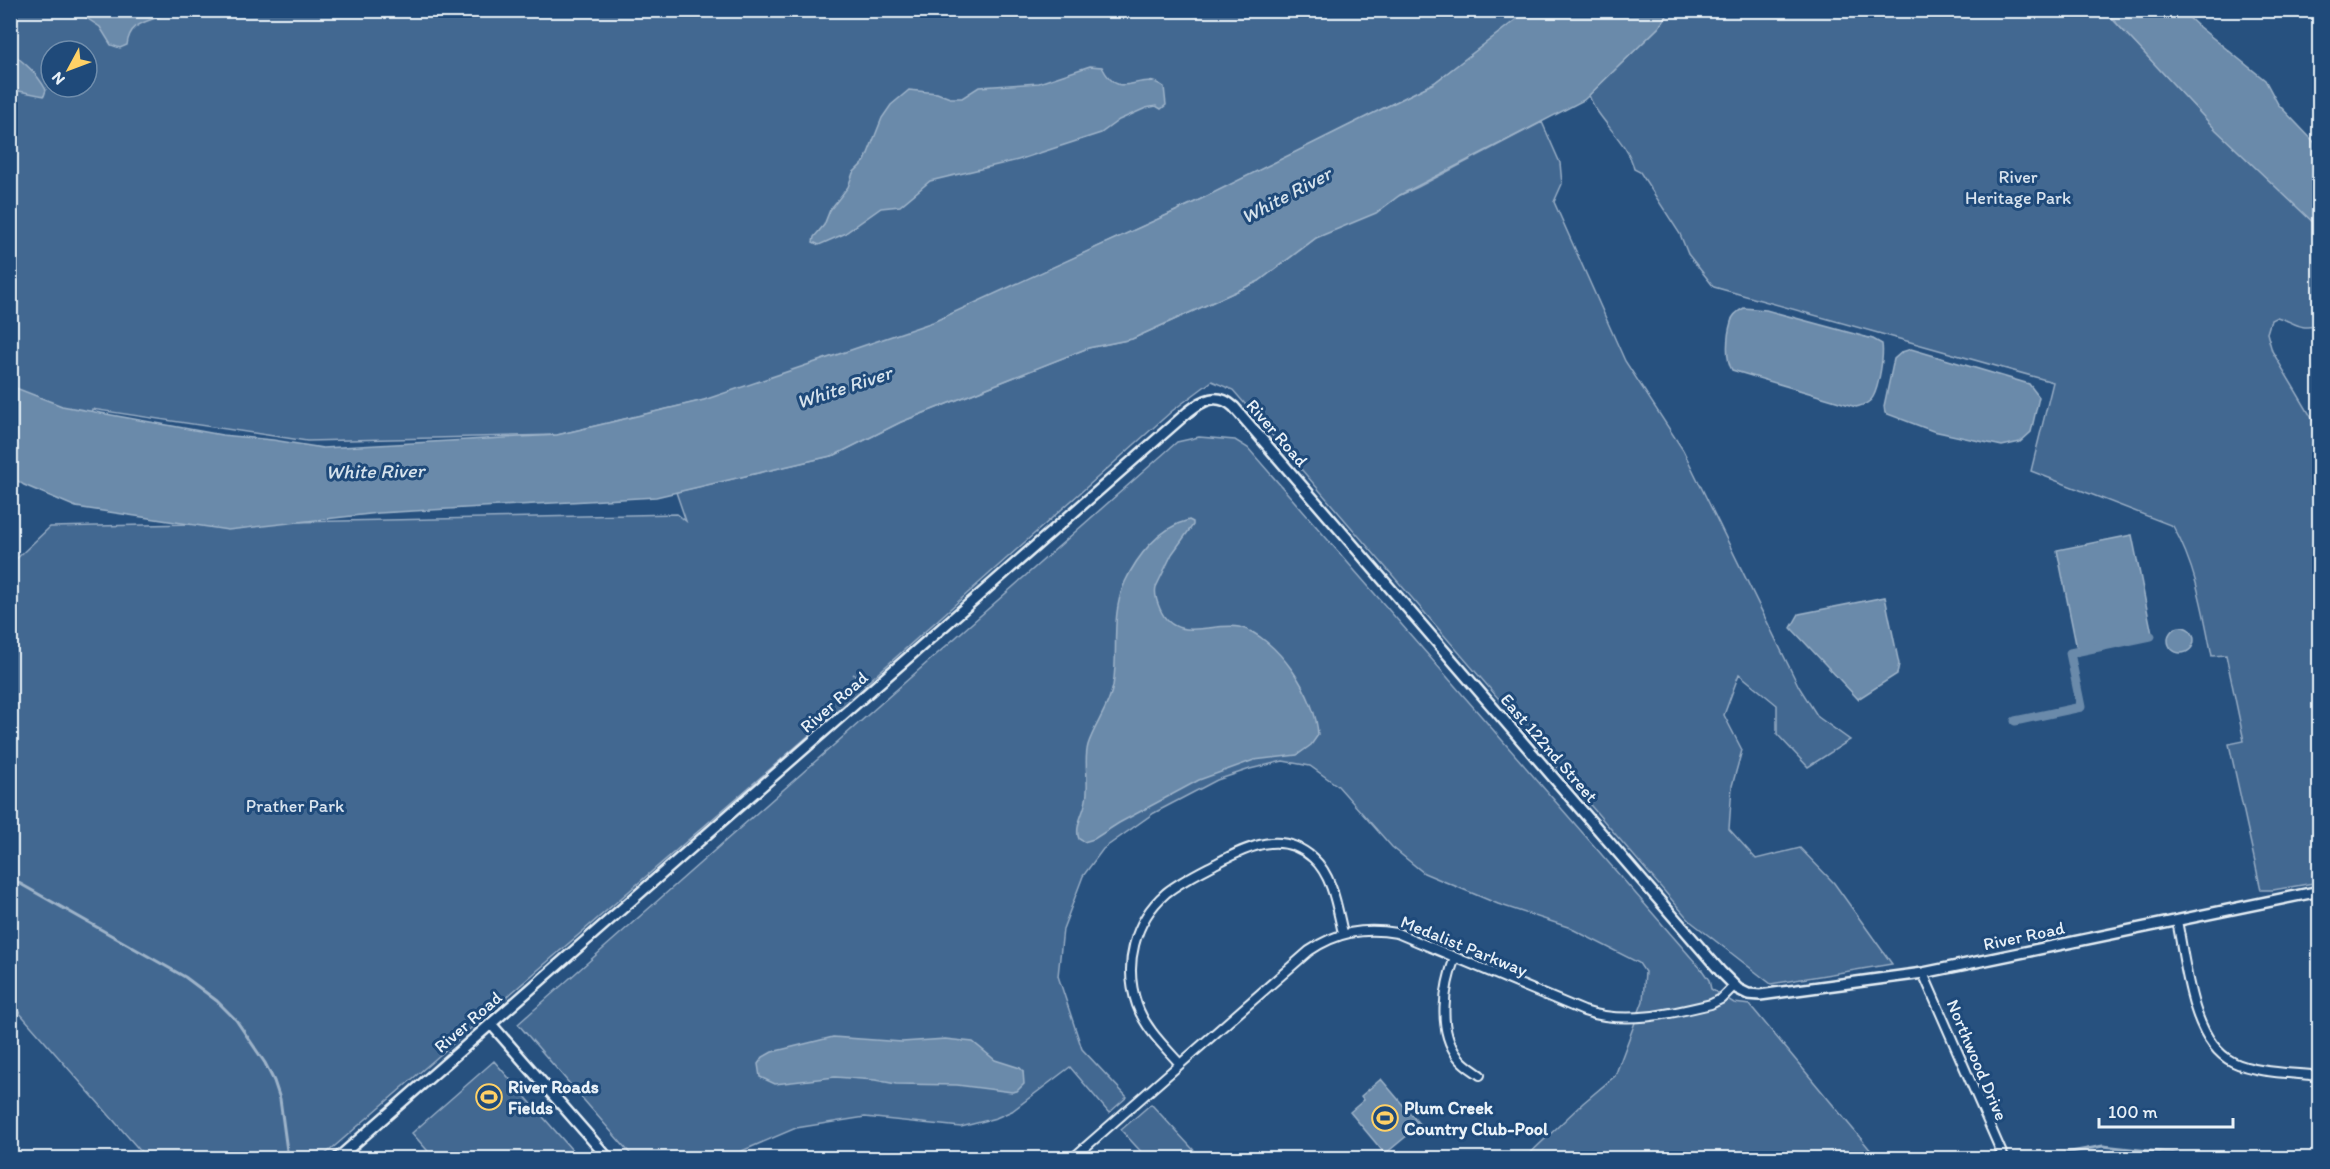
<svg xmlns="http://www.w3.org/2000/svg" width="2330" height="1169" viewBox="0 0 2330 1169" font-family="Itim,sans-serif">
<rect width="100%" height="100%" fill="#27517f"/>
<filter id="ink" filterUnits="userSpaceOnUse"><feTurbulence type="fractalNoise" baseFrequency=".0167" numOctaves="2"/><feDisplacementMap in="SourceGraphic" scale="12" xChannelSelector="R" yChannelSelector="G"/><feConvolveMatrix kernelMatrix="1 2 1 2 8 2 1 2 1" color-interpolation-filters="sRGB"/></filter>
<g filter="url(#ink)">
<path fill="#436891" stroke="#96acc4" stroke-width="1.5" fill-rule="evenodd" d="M10,11h1520l-96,72 -228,114 -286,132 -181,63 -182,43 -250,6 -215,-32 -4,21 -77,-30zM51,51h36v36h-36z
M1670,11h435l105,112 109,104v98c-20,6 -24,-3 -42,-8l-6,3 -4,13 5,18 47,79v452l-46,8h-12l-32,-146 15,-3 -18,-86 -14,1c-9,-45 -16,-89 -39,-130l-142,-55 22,-89 -339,-95 -26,-33 -8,-20 -40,-62 -6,-3c-6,-28 -37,-49 -45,-74l70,-68z
M1542,122l18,41 2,21 -8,18 71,159 58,89 116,237 19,30 32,23 -42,27 -31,-33v-29l-38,-31 -15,41 18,35 -10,36 -3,43 27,30 44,-11 34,35 58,81 -121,20 -81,-63 -457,-531 -21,-9 -40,30 -305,272 -14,-9 13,12 -545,472h-181l3,-4 -132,-151 -1,-438 40,-38 627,-13 9,7 -10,-29 159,-37 66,-33 187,-74 44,-9 127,-58 73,-55 86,-39z
M1199,437l36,3 13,8 454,522 7,10 2,9 23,14 16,2 127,153h-352l58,-55 32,-27 28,-75 2,-29 -6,-9 -71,-36 -70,-23 -74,-31 -32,-26 -54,-61 -28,-20 -27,-5 -33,8 -33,11 -63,33 -51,36 -20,27 -20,53 -5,47 24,73 45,48 -18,16 -39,-46 -58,44 -16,7 -35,9 -96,-10 -69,11 -54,23 -10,7h-98l-116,-134 651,-575 8,-7z
M494,1061l85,97h-145l-22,-25z
M1151,1104l50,54h-54l-26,-28z"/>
<path fill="#6b8aaa" stroke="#9db3c9" stroke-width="1.5" d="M76,11v-1l95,1c-20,12 -41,8 -44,34l-7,3 -9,-3 -11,-18z
M901,11v-1l56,1c-17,5 -39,7 -56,0z
M1527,11h143l-11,16 -75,73 -184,95 -24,18 -60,25 -57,43 -127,58 -44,9 -187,74 -66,33 -179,42 -277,16 -151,17 -152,-23 -52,-22 -13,-9v-90l51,20 160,29 51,5 50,8 234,-13 147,-35 229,-78 258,-118 243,-121z
M2105,11h77l16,15 67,54 13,24 41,43v81l-103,-98z
M10,52c15,11 27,21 36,38l-2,6 -25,-5 -8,-12z
M1090,66l12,1c19,38 37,1 62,20l2,18 -5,4 -5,-3 -10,2 -27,12 -18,13 -83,27 -88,21 -30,25 -19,2 -37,26 -25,11 -6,-3 1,-5 10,-12 6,-15 18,-23 5,-14 12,-12 17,-43 9,-13 18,-15 28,3 13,5h12l17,-11 60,-4z
M1744,308l22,2 107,29 9,5c2,12 -3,42 -9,53 -4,7 -10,8 -17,10l-124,-37c-7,-11 -5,-35 -1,-48 1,-7 7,-11 13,-14z
M1911,349l118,35 10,13 -8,35 -11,10 -18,4 -69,-15 -48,-18 -1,-7 10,-47 8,-7z
M1189,520l4,2v3l-21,29 -16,33c-2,7 1,15 4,22 15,35 52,13 79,18 38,9 78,71 79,108l-7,10 -14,10 -43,5 -55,20 -80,43 -25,16 -10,3 -5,-3c-5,-12 5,-26 7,-39 4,-18 -3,-37 2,-55 6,-19 21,-38 25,-59 6,-35 -3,-70 12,-104 12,-26 35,-55 64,-62z
M2132,535l20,99 -75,15 -20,-99z
M1885,597l14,67 -2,10 -39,25 -67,-71 8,-14z
M2168 640a13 13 0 1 1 26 0a13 13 0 1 1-26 0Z
M833,1037l69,5 43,-3 28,3 22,18 25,8 3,3 1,13 -7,7 -5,1 -55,-7 -61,-1 -21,-4 -40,-3 -60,7 -15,-7 -2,-13 5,-7 9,-5z
M1381,1079l39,46 -35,29 -35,-42 14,-12 -3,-4z"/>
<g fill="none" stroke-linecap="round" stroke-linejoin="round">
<path stroke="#9db3c9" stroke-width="3" d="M10,878l175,99 32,24 19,19 29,43 9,18 6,18 8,59
M2039,1158l64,-12 113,12"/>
<path stroke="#6b8aaa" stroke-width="9" d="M2015,721l66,-14 -11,-54 81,-17"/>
<g stroke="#e8f1f8" stroke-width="12">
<path id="minor" d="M2177,921c9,42 14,120 56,141 22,11 62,11 87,14
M1455,957c-11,30 -18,73 3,100 6,8 15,13 22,18
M1923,973l81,185
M1180,1064c-16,-18 -35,-36 -43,-59 -14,-40 -3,-84 29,-112 15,-12 34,-21 51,-30 32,-17 65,-33 96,-5 20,18 24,50 30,75
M10,1154l3,4
M1073,1158l236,-207c28,-19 55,-24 88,-18l187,78c41,14 86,3 127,-7l10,-5 13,-13"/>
</g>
<g stroke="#e8f1f8" stroke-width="14">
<path id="tertiary" d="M491,1024l117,134
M338,1158l850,-746c15,-12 29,-20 46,-5l487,565 17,17 10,5 12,1 163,-22 397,-82"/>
</g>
<use href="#minor" stroke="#1f4a7a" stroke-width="8"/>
<use href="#tertiary" stroke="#1f4a7a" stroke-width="9"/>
</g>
</g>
<defs>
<g id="stadium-ring" transform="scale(1.35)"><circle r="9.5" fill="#1f4a7a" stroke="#ffd166" stroke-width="1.5"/><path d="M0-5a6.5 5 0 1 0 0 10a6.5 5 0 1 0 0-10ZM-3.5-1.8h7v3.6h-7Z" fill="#ffd166"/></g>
</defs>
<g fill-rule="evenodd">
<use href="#stadium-ring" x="489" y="1097"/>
<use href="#stadium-ring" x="1385" y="1118"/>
</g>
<g text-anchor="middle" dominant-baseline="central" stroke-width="6" stroke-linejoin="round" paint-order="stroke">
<g font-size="18" fill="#d8e3ee" stroke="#1f4a7a">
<text x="2018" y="177">River<tspan x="2018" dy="21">Heritage Park</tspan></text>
<text x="295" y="806">Prather Park</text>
</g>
<g font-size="18" fill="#e8f1f8" stroke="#1f4a7a">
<text transform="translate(1277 433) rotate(49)">River Road</text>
<text transform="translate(834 702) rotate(-41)">River Road</text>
<text transform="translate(1549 748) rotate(49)">East 122nd Street</text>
<text transform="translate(2024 936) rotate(-12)">River Road</text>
<text transform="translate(1464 946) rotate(22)">Medalist Parkway</text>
<text transform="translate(468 1022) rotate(-41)">River Road</text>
<text transform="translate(1977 1060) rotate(67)">Northwood Drive</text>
</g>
<g font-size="18" font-weight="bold" fill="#e8f1f8" stroke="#1f4a7a" text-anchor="start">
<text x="508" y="1087">River Roads<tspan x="508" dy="21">Fields</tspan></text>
<text x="1404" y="1108">Plum Creek<tspan x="1404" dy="21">Country Club-Pool</tspan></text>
</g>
<g font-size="20" font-style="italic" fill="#d5e2ec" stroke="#1f4a7a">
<text transform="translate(1286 195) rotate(-28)">White River</text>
<text transform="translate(844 387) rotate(-18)">White River</text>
<text transform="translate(375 471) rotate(-1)">White River</text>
</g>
</g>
<rect width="2330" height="1169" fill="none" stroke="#1f4a7a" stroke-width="36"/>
<rect x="18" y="18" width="2294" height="1133" fill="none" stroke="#e8f1f8" stroke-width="2" filter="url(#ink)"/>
<g transform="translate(69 69) rotate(229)"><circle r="28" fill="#1f4a7a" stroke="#6f8dac" stroke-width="1.5"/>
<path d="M0-4.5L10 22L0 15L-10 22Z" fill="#ffd166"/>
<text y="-9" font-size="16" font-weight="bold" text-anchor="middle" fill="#e8f1f8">N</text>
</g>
<path d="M2099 1118v9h134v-9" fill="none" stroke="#e8f1f8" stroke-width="3"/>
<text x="2108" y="1118" font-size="18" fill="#e8f1f8" stroke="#1f4a7a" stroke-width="4.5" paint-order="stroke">100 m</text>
</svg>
